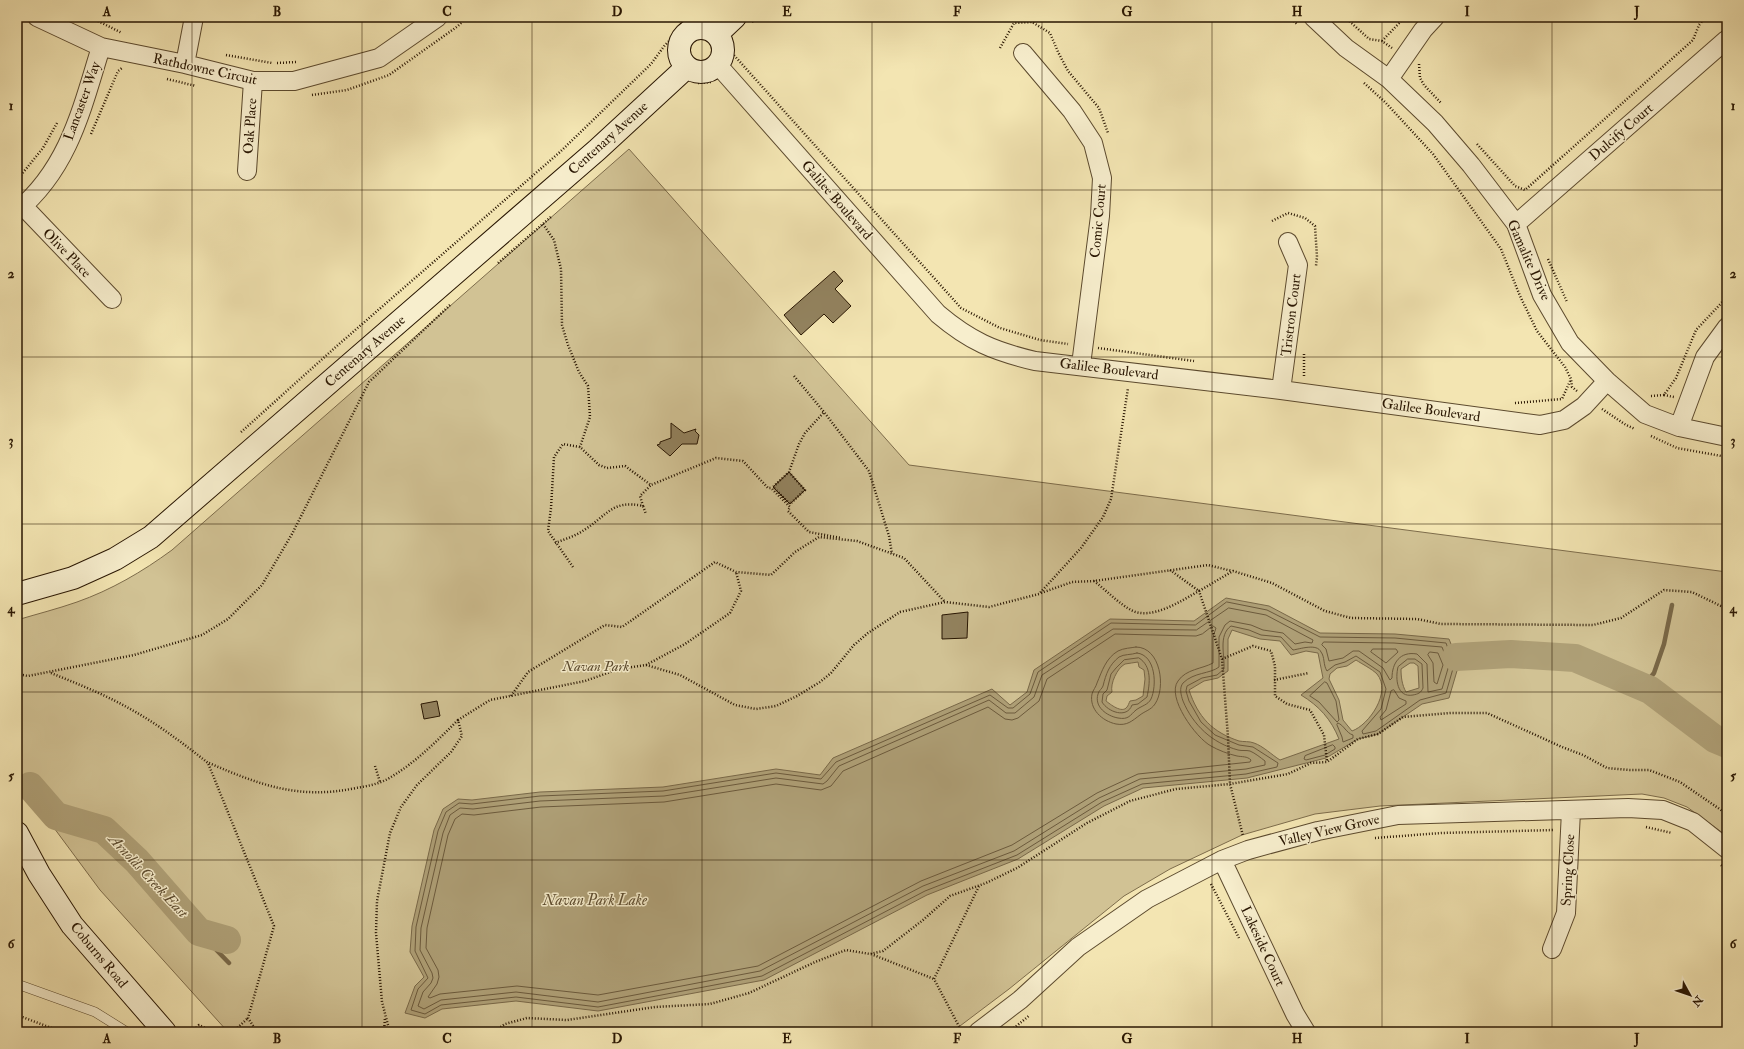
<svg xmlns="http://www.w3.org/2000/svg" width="1744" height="1049" viewBox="0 0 1744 1049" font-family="'IM FELL Double Pica',serif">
<rect width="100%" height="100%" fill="#f3e5b2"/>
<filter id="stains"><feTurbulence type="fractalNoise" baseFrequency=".005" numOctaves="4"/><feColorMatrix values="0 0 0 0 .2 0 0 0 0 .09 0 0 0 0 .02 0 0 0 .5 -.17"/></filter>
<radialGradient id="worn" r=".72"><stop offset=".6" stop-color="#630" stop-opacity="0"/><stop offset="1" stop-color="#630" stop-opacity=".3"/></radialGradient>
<path fill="#d1c294" stroke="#7d6c4b" d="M629,149l280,316 818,107v264l-40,-29 -23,-9 -22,-4 -262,12 -65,8 -73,21 -72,34 -46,27 -115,93 -57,43h-724l-128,-142 -83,-112v-158c20,-6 40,-11 60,-18 34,-12 65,-30 95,-52z"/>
<path fill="#ae9f76" stroke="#796848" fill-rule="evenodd" d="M1226,598l43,8 51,27 75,1 54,5 10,25 -10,34 -27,6 -44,30 -20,5 -32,19 -79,20 -104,10 -39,18 -86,53 -91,36 -163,85 -166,31 -82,-10 -74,8 -17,9 -20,-5 10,-27 9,-9 -14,-25 2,-26 22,-96 9,-21 15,-10 14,1 68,-8 123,-5 113,-18 44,6 13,-17 159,-69 18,16 17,-13 7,-22 76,-51 84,2zM1232,630l28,9 20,2 11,14 15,-4 12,2 5,25 -22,17c18,11 30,24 38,44l-59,21c-8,-5 -17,-14 -26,-17 -5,-2 -10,-1 -15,-2 -27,-9 -41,-24 -50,-51l15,-9 14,-3 10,-7v-32zM1356,660c6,4 16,9 21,14 15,18 -8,51 -25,57l-9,-11 -4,-20 -10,-21 1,-5 7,-6 10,-2zM1138,662l1,5 5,3 1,9 -2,17 -7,4 -6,1c-1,2 -2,5 -3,6 -5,7 -17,-3 -21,-6l1,-5 5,-4c-2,-8 5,-24 13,-28 4,-1 9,-1 13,-2zM1410,663h4l4,3 1,22 -13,4c-4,-7 -5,-15 -5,-23z"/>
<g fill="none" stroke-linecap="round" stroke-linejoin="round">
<path stroke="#6c5a3c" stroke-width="1" d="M1227,602l40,8 53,27 75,1 51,5 8,22 -8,28 -26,7 -44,31 -13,3 -1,-3 19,-22 5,-20 -6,-17 -24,-16 -11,6 -10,3 -8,6c-4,-6 -2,-14 -6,-19 -4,-9 -21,-3 -28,-2l-12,-13 -20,-2 -12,-5 -18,-4c-13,9 -6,30 -7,43l-7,6 -15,3 -15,8 -1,5 3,10 12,21 14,13 24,10 14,2 25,16 -1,4 -31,7 -104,10 -40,18 -85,53 -92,36 -163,85 -164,31 -82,-10 -75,8 -16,9 -14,-4 7,-21 10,-11 -13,-27 1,-24 22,-96 8,-19 13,-9 13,1 68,-8 123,-5 113,-18 45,6 15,-17 154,-67 18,13h5l17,-14 8,-22 73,-49 84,2z
M1229,608l37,7 47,25 -1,3 -7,-1 -10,2 -12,-11 -20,-3 -12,-5 -21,-4 -5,4 -6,12v30c-9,7 -25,5 -36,16 -4,5 -2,12 0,18 10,24 29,42 55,49 4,1 8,0 12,1 5,2 11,7 15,10v4l-19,4 -106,10 -41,19 -85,53 -91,35 -163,85 -162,31 -82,-10 -75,8 -17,9 -6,-3 5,-14 8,-9 2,-5 -1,-5 -12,-23 1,-22 22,-95 7,-18 10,-7 13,1 67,-8 124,-5 112,-18 47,6 4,-3 12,-15 150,-66 17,13h9l19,-16 8,-22 71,-46 83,1z
M1213,626l3,2 -3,9v26c-11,6 -27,6 -35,18 -12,16 18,57 33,65 7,4 17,8 26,10 5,1 10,0 14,4l-1,2 -112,12 -41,19 -85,52 -91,36 -163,85 -160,29 -81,-9 -77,8 -10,4 -2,-1 9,-13 2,-7 -1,-7 -12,-22 1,-20 21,-93 7,-16 7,-5 12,1 67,-8 123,-5 112,-18 45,6 10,-4 12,-15 145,-64 17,12 7,1 6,-2 21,-17 8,-22 68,-45 81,2 6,-2z
M1324,642l70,1 48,4 7,18 -7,24 -14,3 -1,-28 -10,-10c-17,-3 -25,9 -25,24l-2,2 -7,-12 -24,-17h-6l-10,7 -14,3 -3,-12 -4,-4z
M1136,647c25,0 30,41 19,57 -4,6 -10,7 -15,11 -8,6 -13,11 -24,9 -14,-3 -27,-15 -24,-30 1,-4 4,-7 5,-11 5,-12 9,-25 21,-32 6,-3 13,-3 18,-4z
M1373,649h23l2,3 -12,11 -15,-11z
M1430,652l8,1 5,12 -6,19 -3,-2 -1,-19 -5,-8z
M1137,653c19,2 20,33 14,46 -3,6 -10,7 -15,11 -6,5 -7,10 -18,8 -11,-2 -24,-11 -20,-24 1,-4 4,-5 5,-8 3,-12 6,-21 16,-29 5,-3 12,-2 18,-4z
M1139,658c13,8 11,25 8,39l-9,7 -6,1c-5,14 -24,7 -30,-3l1,-8 4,-4 4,-16 5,-6 8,-8z
M1408,659h7l7,5 1,24c-2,5 -5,6 -10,7 -16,3 -18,-16 -15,-28z
M1325,682l2,1 9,18 3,19 -2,2 -18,-20 -9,-6z
M1394,690l5,8 7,3v3l-25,16 -1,-3 6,-7 5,-19z
M1338,723c6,2 8,10 15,12v3l-10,4 -1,-5 -5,-12z
M1333,745l2,2v2l-10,6 -19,5 -2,-1 1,-3z"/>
<path stroke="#796848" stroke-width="4.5" d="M1643,687l11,-14 10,-29 8,-39
M199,932l30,31"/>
<path stroke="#ae9f76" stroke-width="28" d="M1456,657l55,-3 64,4 75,32 65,49 12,5
M30,786l26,30 48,14 33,31 62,71 28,8"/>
</g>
<path fill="#92825e" stroke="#291602" d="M834,271l9,10 -8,8 16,17 -18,17 -9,-9 -23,21 -17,-20z
M671,423l13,10 12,-4 -1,2 4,4 -2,9h-15l-12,12 -13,-11 3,-1v-2l11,-4z
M789,472l16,18 -15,14 -17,-17z
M968,612l-1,26 -25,1v-24z
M437,701l3,15 -16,3 -3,-15z"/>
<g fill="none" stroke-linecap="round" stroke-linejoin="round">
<g stroke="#5c4a2e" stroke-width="10">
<path id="lane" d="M17,984l78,28 32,20"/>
</g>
<g stroke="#5c4a2e" stroke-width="20">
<path id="street" d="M37,17l64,30 84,17 68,17h41l85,-23 59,-41
M1313,17l33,31 43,31 46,44 36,42 45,59 26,71 28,48 37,38 38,33 34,13 48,10
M1023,53l49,58 21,32 9,35 -2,38 -19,149
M185,64l9,-47
M717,64l221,250c32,27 55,37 97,47l246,29 259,35 24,-5 20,-14 23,-25
M1389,79l34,-49 12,-13
M247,171l6,-90
M23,206l89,93
M17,211c52,-43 65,-103 84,-164
M1516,224l210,-184
M1281,390l17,-125 -10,-23
M1679,427l26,-70 22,-30
M1222,860l73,154 11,18
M1552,949l14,-36 5,-102
M978,1032l42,-32 58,-53 69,-48 75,-39 26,-10 70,-19 80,-16 230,-7 35,2 30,12 34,27"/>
</g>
<g stroke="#291602" stroke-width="24">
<path id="secondary" d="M679 50a22 22 0 1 1 44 0a22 22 0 1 1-44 0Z
M717,34l18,-17
M17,594l56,-16 42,-19 36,-22 446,-387 90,-83
M17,833l22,41 33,51 93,107"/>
</g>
<path stroke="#291602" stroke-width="2.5" stroke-dasharray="1 2" stroke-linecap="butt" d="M90,17l32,16
M1289,17l8,7
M1345,17l24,22 13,2 10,7
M752,22l6,-5
M1382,41l23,-24
M1000,48l14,-25 18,-1 18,11 8,19 10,19 31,37 9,25
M732,53l229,255 39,20 40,12 28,4
M226,55l46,8
M277,63l19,-1
M1419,64l1,14 4,7 17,18
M167,79l29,7
M698,83l13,-1
M1364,83l21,19 48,52 68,95 19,47 17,35 28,36 6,12 1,8 5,4
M312,95l35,-5 42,-15 69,-49 9,-9
M91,134l27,-63 4,-3
M1477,144l38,42 10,4 168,-150 6,-15 6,-7h22
M17,180l26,-32 14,-25
M1272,221l16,-8 17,5 10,8 2,31 -1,9
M543,224l11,16 7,29 1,56 6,20 11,27 9,14 2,31 -10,30
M1548,259l19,43
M498,263l54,-47
M1098,348l96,13
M794,376l30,36 45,59 20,65 3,18
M1304,376v-24
M1664,395l10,2
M1651,396l13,-1 12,-17 20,-48 31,-33
M1515,403l47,-4 9,-20
M1602,409l24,16 9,4
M241,432l97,-87 222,-193 91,-88 14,-19 29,-28
M1651,436l26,12 50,9
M789,472l16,18 -15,14 -17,-17 16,-15 10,-28 6,-11 19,-21
M643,506l-3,-10 11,-11
M555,543c10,-4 21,-7 29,-13 23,-14 28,-31 59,-24l3,8
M573,567l-25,-36 3,-23 3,-51 9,-13 17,3 19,18 8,3 18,-2 26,19 65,-27 27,3 25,27h3l19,19 -2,4 21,21 32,6
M1170,570l29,21 34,-20 39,12 53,28 26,7 66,1 24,5 152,1 28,-7 43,-28 28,2 35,17
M1094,581c12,9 24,22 37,29 20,11 50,-9 68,-19l23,68 6,78 2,47 13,52
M1041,593l31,-11 22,-1 114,-16 24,6
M1222,659l31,-13 18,5 4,15v30l12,8 23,6 14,25 3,27
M646,665l34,10 55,30 21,4 20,-3 21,-10 23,-14 11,-9 23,-28 14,-12 32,-21 45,-10 44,5 50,-13 42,-46 22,-31 8,-18 17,-111
M51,673c27,11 55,22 81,37 27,15 52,34 76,53l66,163 -26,92 9,14
M17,674l11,2 106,-21 68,-20 26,-16 34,-34 30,-51 77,-152 82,-78
M1274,680l35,-7
M511,696l17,-24 77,-47 17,2 93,-65 21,10 35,3 24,-23 24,-15 38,4 47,17 41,44
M209,763c51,22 90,37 147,25 12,-2 24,-4 35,-11 25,-15 46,-36 67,-57
M375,766l5,16
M1646,827l26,6
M1375,838l66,-5 113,-3
M1721,865l6,5
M1211,884l28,54
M871,954l63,25
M17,1015l45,17
M192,1032l7,-7 14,7
M233,1032l15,-14
M384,1032l1,-15
M393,1032l-4,-3 -7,-27 -6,-69 1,-32 13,-68 11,-26 16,-22 34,-33 11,-16 -4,-16 32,-20 95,-19 34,-12 27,-4 39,-21 45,-31 11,-22 -5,-19
M493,1032l12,-8 22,-6 40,2 88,-13 55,-3 39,-11 66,-31 31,-12 24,4 13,-3 40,-31 27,-24 36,-13 31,-15 70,-45 43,-22 46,-12 54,-5 58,-10 23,-11 16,-1 31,-23 20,-5 25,-17 48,-4h36l75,34 21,8 24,13 23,2h19l31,12 47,32
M962,1032l-28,-53 45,-93
M1009,1032l21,-17"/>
<use href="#lane" stroke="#f7eecd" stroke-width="9"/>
<use href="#street" stroke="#f7eecd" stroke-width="18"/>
<use href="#secondary" stroke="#f7eecd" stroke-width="22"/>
</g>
<path fill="none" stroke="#291602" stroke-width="1" stroke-opacity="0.55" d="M192,17v1015M362,17v1015M532,17v1015M702,17v1015M872,17v1015M1042,17v1015M1212,17v1015M1382,17v1015M1552,17v1015M17,190h1710M17,357h1710M17,524h1710M17,692h1710M17,860h1710"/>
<g text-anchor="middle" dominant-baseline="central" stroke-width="3" stroke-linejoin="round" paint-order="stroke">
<g font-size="14" fill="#291602" stroke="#f7eecd">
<text transform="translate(205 69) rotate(12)">Rathdowne Circuit</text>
<text transform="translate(82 101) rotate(-70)">Lancaster Way</text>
<text transform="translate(250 126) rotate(-86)">Oak Place</text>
<text transform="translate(1621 132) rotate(-41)">Dulcify Court</text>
<text transform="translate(608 138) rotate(-42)">Centenary Avenue</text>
<text transform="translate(837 200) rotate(49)">Galilee Boulevard</text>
<text transform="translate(1098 221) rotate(-85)">Comic Court</text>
<text transform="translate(67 253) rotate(46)">Olive Place</text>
<text transform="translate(1529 260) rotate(66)">Gamalite Drive</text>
<text transform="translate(1291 315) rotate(-83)">Tristron Court</text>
<text transform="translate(365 351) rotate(-41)">Centenary Avenue</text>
<text transform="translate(1109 369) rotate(7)">Galilee Boulevard</text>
<text transform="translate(1431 410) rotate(8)">Galilee Boulevard</text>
<text transform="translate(1329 830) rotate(-13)">Valley View Grove</text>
<text transform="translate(1568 870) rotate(-87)">Spring Close</text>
<text transform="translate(1263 946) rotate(65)">Lakeside Court</text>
<text transform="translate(99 955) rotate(50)">Coburns Road</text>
</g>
<g font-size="14" font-style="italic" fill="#5b4a2e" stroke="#f7eecd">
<text x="596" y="666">Navan Park</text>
</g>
<g font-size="15" font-style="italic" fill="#5e4d30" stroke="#f7eecd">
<text transform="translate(148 876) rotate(47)">Arnolds Creek East</text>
<text x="595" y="900">Navan Park Lake</text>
</g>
</g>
<rect width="1744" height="1049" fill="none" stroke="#f3e5b2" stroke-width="44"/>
<g transform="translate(1690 995) rotate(130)" stroke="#f7eecd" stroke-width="3" paint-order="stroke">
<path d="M0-3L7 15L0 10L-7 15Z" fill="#291602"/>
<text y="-6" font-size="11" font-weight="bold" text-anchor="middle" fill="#291602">N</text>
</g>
<rect x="22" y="22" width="1700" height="1005" fill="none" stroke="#291602" stroke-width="1.5"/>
<g font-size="13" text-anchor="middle" font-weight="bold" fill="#291602">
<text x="107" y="16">A</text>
<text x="277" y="16">B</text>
<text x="447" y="16">C</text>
<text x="617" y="16">D</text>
<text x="787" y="16">E</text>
<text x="957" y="16">F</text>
<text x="1127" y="16">G</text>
<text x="1297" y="16">H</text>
<text x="1467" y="16">I</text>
<text x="1637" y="16">J</text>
<text x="11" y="110">1</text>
<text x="1733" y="110">1</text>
<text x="11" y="278">2</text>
<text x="1733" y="278">2</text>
<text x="11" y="445">3</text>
<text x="1733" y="445">3</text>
<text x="11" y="613">4</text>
<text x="1733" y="613">4</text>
<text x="11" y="780">5</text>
<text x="1733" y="780">5</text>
<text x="11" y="948">6</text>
<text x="1733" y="948">6</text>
<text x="107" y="1043">A</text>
<text x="277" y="1043">B</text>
<text x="447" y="1043">C</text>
<text x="617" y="1043">D</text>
<text x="787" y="1043">E</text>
<text x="957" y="1043">F</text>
<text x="1127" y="1043">G</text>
<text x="1297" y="1043">H</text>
<text x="1467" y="1043">I</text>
<text x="1637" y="1043">J</text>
</g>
<rect width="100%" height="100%" filter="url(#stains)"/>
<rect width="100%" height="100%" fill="url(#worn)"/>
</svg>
